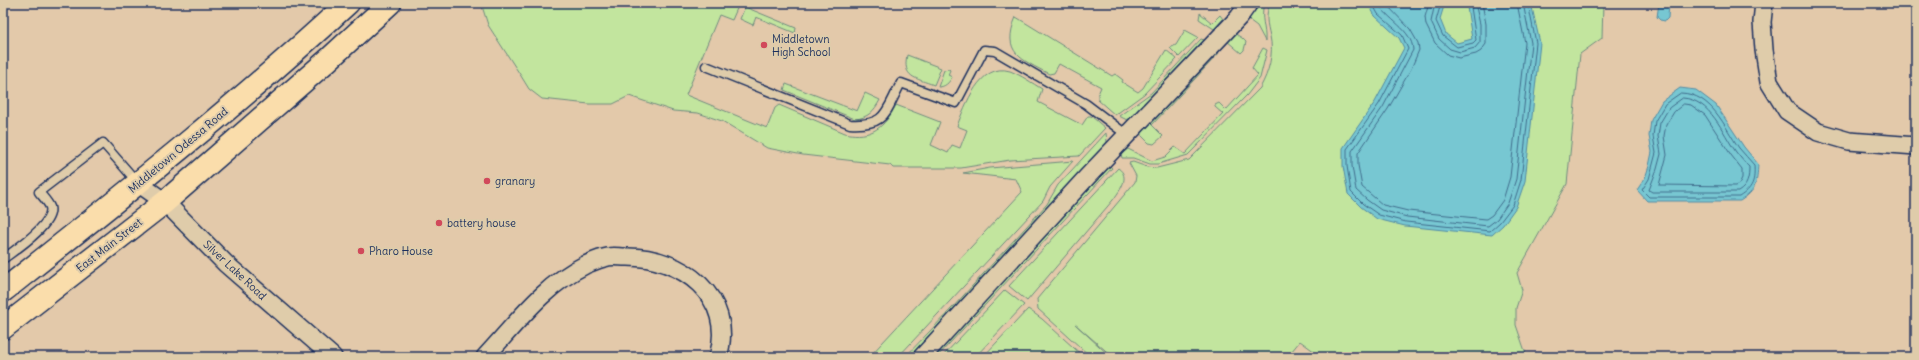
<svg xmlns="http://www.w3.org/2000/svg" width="1919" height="360" viewBox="0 0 1919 360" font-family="Delius,sans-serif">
<rect width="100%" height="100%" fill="#e3c9aa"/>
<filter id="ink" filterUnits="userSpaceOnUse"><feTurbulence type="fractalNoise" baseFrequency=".025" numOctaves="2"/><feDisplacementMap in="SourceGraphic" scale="8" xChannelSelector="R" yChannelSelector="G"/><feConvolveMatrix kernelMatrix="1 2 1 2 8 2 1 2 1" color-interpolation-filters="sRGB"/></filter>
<g filter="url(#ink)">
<path fill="#c2e59e" stroke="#6e8a7e" d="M481,3l258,1 -7,16 -13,-5 -33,80 81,33 8,-20 4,-3 66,28c26,6 40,-6 51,-28l44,17 -9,23 17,8 4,-8 8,3 7,-18 -10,-4c8,-20 23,-64 53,-55 11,4 22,12 32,18l-4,13 44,23 6,-9h3l14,12 -26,28 -69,4 -49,8h-68l-3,-3 -87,-10 -36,-7 -45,-27 -24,-8 -25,-2 -44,-15 -16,8h-24l-47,-5 -13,-10 -8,-13 -33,-51z
M1258,3h6c-4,16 2,24 1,38l-8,-15 -8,-6v-3z
M1270,3h333l-1,35 -22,16 -13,130 -50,89 5,17 -6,18v17l11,32h-215l3,-5 -15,-11 -13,16h-174l-38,-33 36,33h-20l-53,-48 -1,-10 98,-117 1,-6 -7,-13 4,-1 14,5 10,1 32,-8 71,-72c9,-16 14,-34 10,-52 -3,-13 -5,-20 0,-33z
M745,7l51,21 -1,5 -39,-16 -3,8 -13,-6z
M1200,13l12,10 8,-8 3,4 -9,10 -15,-10z
M1016,17l96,59 3,-2 8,6 -1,2 16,10 5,-4 23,-38 11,9 -33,35 -29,21 -17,-15v-6l3,-7 -42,-23 -5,9 -5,1c-28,-15 -48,-21 -33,-57z
M1185,30l13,7 -19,20 -9,-9 6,-3z
M1234,33l8,5 4,4 -2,8 -3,3 -14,-12z
M1201,39l3,1 -70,76 -7,4 -8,-4 32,-23z
M1263,48l4,2 -7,28 -13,17 -59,60 -30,9h-8l-17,-6h-11l-1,-4 7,-5 24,12 13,-4 10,-10 10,7 38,-40 -8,-7v-2l4,-2 7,7 32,-35 -6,-7z
M1217,52l2,1 -67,72 11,11 -9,8 -5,-1 -7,-7v-4z
M907,55l34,13 -7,17c-18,-7 -32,-7 -27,-30z
M949,69l1,1 -2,5 4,2c-3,6 -7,10 -14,10l6,-17z
M786,84l71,27 8,-18 15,7c-6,11 -12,18 -25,19l-71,-29z
M1106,133l1,9 -3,6 -195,209h-4l48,-50 94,-103 11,-19z
M1073,161l-23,26 -7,14 -145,156h-29l153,-165 -6,-13 -53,-6 27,-5z
M1110,166l2,2 -175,189h-4z
M1118,168c13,9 2,22 -5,32l-86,101 -18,-15z
M1005,290l19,15 -49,52h-33z
M1028,309l14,10 42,38h-101z"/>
<path fill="#77c7d2" stroke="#528aa4" d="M1368,3h83l-7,3 -4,13 6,15 11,9 15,-4 -5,-32 -8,-4h72l9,40 -15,138 -9,26 -13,18 -11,10 -87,-9 -28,-7 -16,-12 -13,-13 -5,-28v-18l32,-46 29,-54 -5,-10 -24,-22z
M1659,3h10l-1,15 -3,3 -5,-1 -3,-3z
M1680,88l16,2 20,15 28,42 14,17c-1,19 -1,26 -18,37h-93l-10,-11 8,-12 4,-12 3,-14 -3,-16 2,-16 11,-19z"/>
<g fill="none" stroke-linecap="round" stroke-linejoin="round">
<path stroke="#406c8c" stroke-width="1" d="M1372,3l6,11 24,21 6,14 -29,55 -32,45v17l4,26 12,12 16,11 27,7 84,9 10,-9 13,-17 8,-25 15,-137 -8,-40
M1378,3c9,17 34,26 35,47l-30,57 -31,44v15l4,24 11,10 14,10 26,7 81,9 9,-7 11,-16 8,-24 15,-136 -8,-40
M1385,3l25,26 8,14 1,7 -8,19 -23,40 -30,44v12l4,22 21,18 25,6 78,8 6,-4 11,-15 7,-23 15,-134 -8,-40
M1429,3l-4,14 1,8 9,18 13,12 11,3 17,-4 5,-3 5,-7v-20l-4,-21
M1435,3l-4,19 8,17 11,10 10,3 15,-4 5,-6v-18l-5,-21
M1441,3l-5,18 7,15 14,11 16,-4 3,-3 -5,-33 -3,-4
M1681,93c31,1 43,33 58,55 5,6 10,11 15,17 1,16 -1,23 -15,32h-90l-7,-7 7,-11 7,-26 -3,-17 2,-15 10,-17z
M1683,98c28,2 39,34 53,54 4,5 8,10 13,15 0,11 -1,19 -11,25h-86l-3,-2 8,-21 4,-15 -3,-18 2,-13 9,-15z
M1684,104l7,1 14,10 26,40 11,14v9l-3,6 -4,2 -76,-1 8,-30 -3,-19 2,-11 8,-13z"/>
<g stroke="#1b2f5e" stroke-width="11">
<path id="service" d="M706,66l144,58c37,2 35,-12 51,-41l55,20 28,-53 11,1 91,53 41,31
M3,259c12,-9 52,-35 47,-52 -2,-5 -8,-11 -11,-15l64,-49 34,39"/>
</g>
<g stroke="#1b2f5e" stroke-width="20">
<path id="minor" d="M1764,3l-2,19 2,28 5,32 18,29 31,21 31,9 67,5
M138,183l27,19 61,62 107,93
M485,357c30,-32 59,-72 100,-92 7,-3 16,-7 23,-8 5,-1 12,0 18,0 55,-1 110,40 92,100
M922,357l165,-180 152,-160 10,-14"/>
</g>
<g stroke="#1b2f5e" stroke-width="25">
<path id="primary" d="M3,291c117,-93 235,-186 345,-288
M3,328l162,-126 163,-142 62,-57"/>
</g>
<use href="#service" stroke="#dfccaa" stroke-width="8"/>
<use href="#minor" stroke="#dfccaa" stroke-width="17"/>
<use href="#primary" stroke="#faddab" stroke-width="22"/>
</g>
</g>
<g fill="#d1495b" stroke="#dfccaa" stroke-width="1.5">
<circle cx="764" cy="45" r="4"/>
<circle cx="487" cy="181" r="4"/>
<circle cx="439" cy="223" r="4"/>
<circle cx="361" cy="251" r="4"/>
</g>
<g text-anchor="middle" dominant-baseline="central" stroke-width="4" stroke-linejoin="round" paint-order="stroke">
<g font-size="11" fill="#1b2f5e" stroke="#dfccaa" text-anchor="start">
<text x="772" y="39">Middletown<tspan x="772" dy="13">High School</tspan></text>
<text x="495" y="181">granary</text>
<text x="447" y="223">battery house</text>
<text x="369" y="251">Pharo House</text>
</g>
<g font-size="11" fill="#1b2f5e" stroke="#dfccaa">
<text transform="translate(178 150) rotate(-40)">Middletown Odessa Road</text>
<text transform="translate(109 245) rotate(-38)">East Main Street</text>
<text transform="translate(235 270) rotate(43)">Silver Lake Road</text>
</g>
</g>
<rect width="1919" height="360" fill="none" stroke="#dfccaa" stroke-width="16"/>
<rect x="8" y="8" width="1903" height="344" fill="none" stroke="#1b2f5e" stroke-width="1.5" filter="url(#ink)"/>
</svg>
